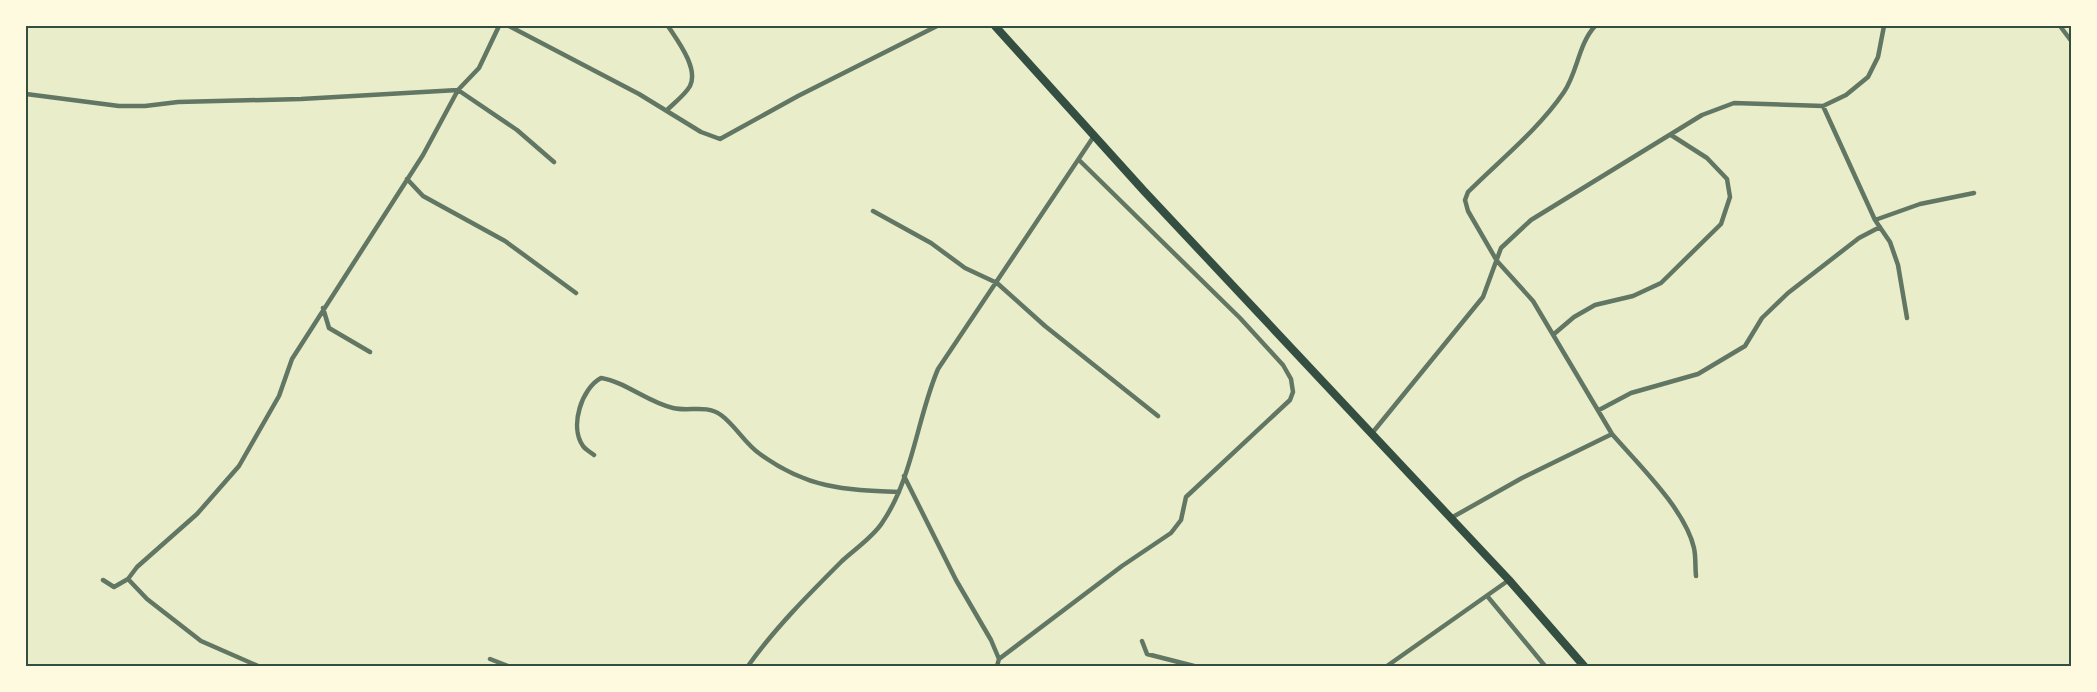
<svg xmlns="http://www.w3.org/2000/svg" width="2097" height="692" viewBox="0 0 2097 692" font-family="'Asap Condensed',sans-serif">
<rect width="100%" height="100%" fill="#e9edc9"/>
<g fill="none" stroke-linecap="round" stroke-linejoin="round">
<path stroke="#617663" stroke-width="4.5" d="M509,26l130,68 62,38 19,7 78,-43 139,-70
M2060,26l12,16
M26,94l93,12h26l33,-4 123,-3 157,-9 21,-22 20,-42
M1823,106l52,114 15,22 8,23 9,53
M667,110c7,-7 18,-15 23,-24 9,-18 -13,-46 -22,-60
M407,179l16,17 82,45 71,52
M873,211l58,32 34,25 32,15 48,43 113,90
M1875,220l45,-16 54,-11
M323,308l6,20 41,24
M1554,334l20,-17 21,-12 38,-9 28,-13 60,-59 9,-27 -3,-18 -20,-21 -36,-23
M1599,410l32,-17 67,-19 47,-28 17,-28 26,-25 71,-55 21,-11
M1373,432l110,-135 18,-49 30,-28 171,-105 32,-12 89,3 23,-11 22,-18 10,-20 6,-31
M1612,434c26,30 73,75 82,114 2,9 1,19 2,28
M594,455c-4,-3 -9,-6 -11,-9 -14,-20 -1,-58 18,-68 25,4 46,24 72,30 17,4 32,-4 48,7 15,11 24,29 39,39 47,34 83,36 139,38
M904,476l52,104 35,60 8,19 -2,7
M1451,518l71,-40 90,-44 -79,-133 -36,-40 -29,-50 -3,-11 3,-8c32,-32 70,-62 96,-100 14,-21 14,-47 31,-66
M128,579l19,20 54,42 57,25
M103,580l11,7 14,-8 9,-12 60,-53 42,-48 40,-70 13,-37 131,-204 35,-65 59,40 37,32
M1488,597l57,69
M1142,641l5,13 47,12
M490,659l18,7
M999,659l123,-93 49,-33 10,-13 5,-23 104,-97 3,-8 -2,-13 -8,-14 -43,-47 -161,-158
M748,666c27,-38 61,-72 94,-105 13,-12 31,-24 40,-38 31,-45 35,-105 56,-154l156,-233
M1387,666l122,-86"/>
<path stroke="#344e41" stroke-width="8" d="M995,26l149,165 365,389 75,86"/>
</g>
<rect width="2097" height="692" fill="none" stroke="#fefae0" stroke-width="54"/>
<rect x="27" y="27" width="2043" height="638" fill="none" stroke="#344e41" stroke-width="2"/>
</svg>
